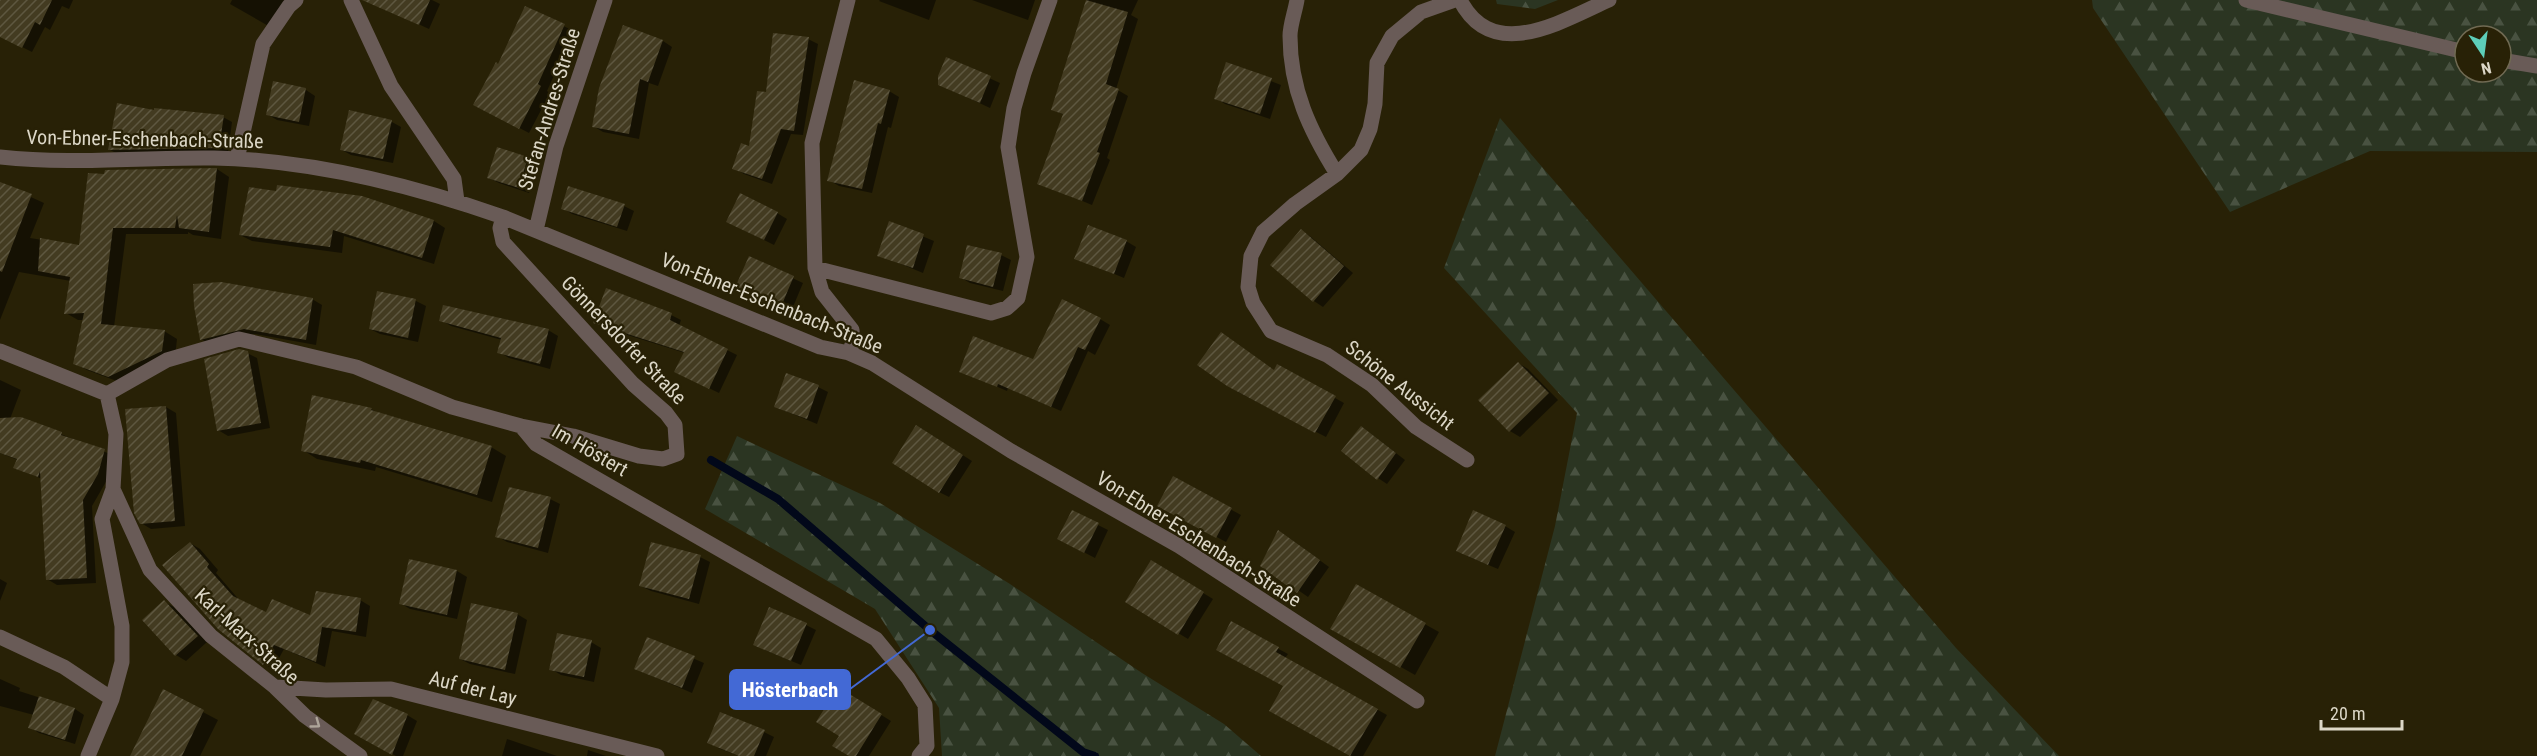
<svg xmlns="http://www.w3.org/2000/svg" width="2537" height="756" viewBox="0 0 2537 756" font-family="'Roboto Condensed',sans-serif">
<defs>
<pattern id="forest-firs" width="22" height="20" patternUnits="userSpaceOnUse" patternTransform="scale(1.5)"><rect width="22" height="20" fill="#2b3522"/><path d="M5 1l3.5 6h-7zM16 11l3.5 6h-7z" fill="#495241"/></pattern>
<pattern id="building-hatch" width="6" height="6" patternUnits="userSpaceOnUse" patternTransform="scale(1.5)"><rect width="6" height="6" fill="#433b21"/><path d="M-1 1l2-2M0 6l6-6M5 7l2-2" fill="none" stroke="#5e5740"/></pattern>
</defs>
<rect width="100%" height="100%" fill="#282106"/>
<path fill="url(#forest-firs)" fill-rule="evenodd" d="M1496,0h62l-23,9 -38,-5z
M2092,0h445v152l-167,-1 -140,61 -137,-204zM2465,36h36v36h-36z
M1500,118l456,530 103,108h-564l60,-230 22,-113 -133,-145z
M737,436l143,67 130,81 132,89 82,51 37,32h-319l-3,-48 -64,-99 -170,-100z"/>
<path fill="#0007" d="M12,0h61l-4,9 -7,-3 -12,24 -5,-3 -13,25 -32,-16v-29z
M232,0h56l-16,28 -42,-24z
M392,0h40l8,4 -11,25 -41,-19z
M936,0l-7,20 -50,-19 1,-1z
M972,0h63l-7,20z
M1087,0h51l-7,15 7,4 -22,70 12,7 -21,62 3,2 -18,45 -53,-22 25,-68 -11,-6z
M525,8l49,23 -27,60 3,2 -21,40 -44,-23 14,-44z
M808,39l10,5 -15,91 -12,-1 -19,50 -28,-10 -10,-6 16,-20 17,-54z
M663,41l9,6 -14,39 -9,-3 -10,56 -36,-7 -10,-6z
M947,59l53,24 -10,25 -51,-24z
M1227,64l54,21 -11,34 -45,-15 -9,-6z
M274,83l32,7 9,6 -6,30 -32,-6 -10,-6z
M889,91l10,6 -8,31 -3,-1 -16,66 -33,-7 -10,-6z
M155,112l68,5 9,5 -4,31 -110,1 -8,-4z
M351,112l41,10 9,5 -8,36 -42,-8 -9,-5z
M498,149l30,10 10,5 -9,29 -30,-10 -10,-5z
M217,169l12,8 -8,62 -28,-4 -5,-3v2h-62l-12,93 50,4 13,8 -2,19 -53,25 -35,-13 -13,-7 10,-43h-6l-12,-7 5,-32 -52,-9 -19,48v-137l44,20 -14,35 50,8 25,-71z
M624,206l10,5 -7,20 -55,-17 -9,-6z
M777,213l10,6 -13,26 -36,-18z
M434,221l11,7 -11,36 -90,-28 -2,17 -90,-12 -12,-6z
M890,223l44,18 -11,32 -44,-18z
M1302,231l9,6 42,36 -30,34 -9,-6z
M1126,241l10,6 -12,31 -48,-20z
M1001,255l10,5 -8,31 -33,-8 -10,-6z
M749,258l54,25 -13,31 -44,-19z
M378,293l38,8 10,5 -8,36 -38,-8 -10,-5z
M312,299l10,6 -6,40 -61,-11 -44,11 -10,-6z
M671,315l10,5 -2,6 58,29 -18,38 -33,-16 -1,-24 -80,-25 -10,-5z
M1100,319l10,6 -15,30 -7,-4 -27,60 -53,-23 -1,3 -46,-20 73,-10z
M441,320l107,10 10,6 -8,33 -41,-11 -10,-6 3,-12 -51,-14z
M247,353l10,5 13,70 -42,8 -10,-6z
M1518,363l10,6 30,31 -38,37 -10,-6 -30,-30z
M1278,366l66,37 -18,34 -88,-45 37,-21z
M0,380l21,10 -11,29 11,-1 94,38 -8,24 -15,26 4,77 -39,2 -10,-6 -5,-100 -27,-12 3,-7 -18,-7z
M818,387l10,5 -11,32 -41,-17z
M166,407l10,6 9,113 -34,3 -10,-6z
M371,409l9,5 111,33 15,9 -14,46 -116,-35 -1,4 -58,-12 -14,-9z
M1362,427l43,33 -18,24 -9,-6z
M926,432l46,29 -23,36 -10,-5z
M1173,478l68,37 -15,27 -58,-31z
M550,499l10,5 -12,49 -41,-11 -10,-6z
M1072,512l36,18 -13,28 -27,-14z
M1505,526l10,6 -17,37 -31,-13z
M1289,538l40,29 -21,30 -46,-32z
M190,543l10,6 18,21 -2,3 25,29 26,12 45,3 48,-17 10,6 -4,31 -34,-6 -7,36 -41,-18 -11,20 -9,-5z
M700,557l10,5 -11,42 -48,-13 -10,-5z
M410,561l47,10 10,6 -10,42 -47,-10 -10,-6z
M1152,562l61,37 -25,40 -61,-37z
M0,579l7,4 -7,18z
M1356,586l83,46 -24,43 -83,-47z
M164,602l10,5 33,35 -21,19 -10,-6z
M517,614l10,6 -12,54 -45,-10 -10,-5z
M1231,623l57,31 -3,4 102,57 -24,41h-11l-81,-45 14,-25z
M806,625l10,5 -15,35 -36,-15z
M648,639l56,24 -12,30 -56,-24z
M591,642l10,6 -7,34 -33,-7 -10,-6z
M0,679l20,9 -1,3 56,18 9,6 -9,29 -36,-11 -9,-6 4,-12 -34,-9z
M839,689l52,32 -22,35h-17l-11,-21z
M163,691l55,29 -18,36h-69z
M407,715l10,6 -14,35h-7l-40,-23z
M764,732l10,5 -8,19h-27l-21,-8z
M507,739l50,17h-55z
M588,750l18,6h-19z"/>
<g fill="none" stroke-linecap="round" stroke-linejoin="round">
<path stroke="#02081a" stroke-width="8" d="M711,460l67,39 152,131 153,122 12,4"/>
</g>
<path fill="url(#building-hatch)" d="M0,0h52l-12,25 -5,-3 -13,26 -22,-11z
M362,0h68l-11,25z
M1086,0l42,12 -22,72 13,5 -22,63 3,1 -18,48 -45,-17 26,-70 -12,-4z
M525,6l40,18 -27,60 3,2 -22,43 -46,-24 23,-43 2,2z
M623,25l40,15 -15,42 -8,-3 -11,55 -37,-7 7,-39z
M773,33l36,4 -15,94 -13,-2 -19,50 -30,-10 9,-26 8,3 8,-55 9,1z
M946,57l45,19 -11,27 -42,-18v-9z
M1226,62l46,16 -12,36 -46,-15z
M854,80l36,10 -9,34 -3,-1 -16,66 -35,-8z
M273,81l33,7 -7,34 -33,-7z
M117,103l37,7v-2l70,7 -5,33 -111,2z
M349,110l43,10 -9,39 -43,-9z
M497,147l31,10 -9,31 -32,-10z
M217,168l-8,64 -30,-4 -2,-13 -2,13h-62l-12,96 64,6 -3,21 -54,26 -35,-13 11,-51 -20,1 6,-37 -32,-6 2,-33 39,7 9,-72 16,1 1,-4z
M0,182l32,12 -30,78 -2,-1z
M277,185l85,11 72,24 -12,38 -89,-28 -3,17 -91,-12 10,-48 27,4z
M568,186l57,18 -8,23 -56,-18z
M740,193l38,19 -14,28 -38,-18z
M889,221l35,13 -11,34 -36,-12z
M1088,225l39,15 -13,34 -40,-15z
M1301,229l43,37 -31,36 -43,-37z
M967,245l35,8 -9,34 -34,-9z
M749,256l45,20 -14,33 -46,-19z
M221,282l92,16 -7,42 -62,-11 -44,11 -6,-34 -1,-22z
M606,288l66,25 -2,7 58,29 -19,40 -35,-17 10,-20 -91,-29z
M377,291l39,8 -8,39 -39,-9z
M1062,299l39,19 -16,32 -7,-3 -27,60 -53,-23 -1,3 -38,-15 14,-36 60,23z
M443,305l106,24 -9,35 -43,-11 4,-15 -62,-17z
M1221,332l53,38 3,-6 59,32 -21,37 -88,-47 -30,-21z
M239,349l9,2 13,72 -44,8 -13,-72z
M1518,362l31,31 -40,39 -31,-32z
M786,373l33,12 -12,34 -33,-12z
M312,395l60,13 -1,2 121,36 -15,49 -116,-35 -1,3 -59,-12z
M166,406l9,115 -35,3 -6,-11 -9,-104z
M21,417l41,15 -1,3 44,14 -7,25 -15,26 4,78 -41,2 -6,-109 -2,6 -25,-9 4,-9 -17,-6v-35z
M916,425l47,30 -24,38 -47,-30z
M1361,426l35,27 -19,27 -36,-29z
M1173,476l59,32 -16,30 -59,-32z
M509,487l42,10 -13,51 -43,-11z
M1072,510l27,13 -15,30 -27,-14z
M1473,510l33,15 -18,40 -32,-14z
M1278,530l42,30 -23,33 -37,-27z
M190,542l19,22 -2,3 26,29 33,16 6,-13 38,16 6,-24 45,7 -5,34 -34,-5 -6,35 -42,-17 -11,20 -45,-36 -56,-64z
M651,542l50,13 -12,44 -50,-13z
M409,559l48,11 -10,45 -48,-11z
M1151,560l53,32 -26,43 -53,-33z
M1356,584l70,39 -26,45 -70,-39z
M164,600l34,36 -23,20 -33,-36z
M471,603l47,10 -13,57 -46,-11z
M769,607l38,16 -16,38 -38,-16z
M1231,621l48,26 -3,5 102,57 -28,47 -81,-45 14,-25 -67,-36z
M557,633l35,7 -8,37 -35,-7z
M647,637l48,19 -13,32 -48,-19z
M838,687l44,27 -26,42h-7l-17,-10 7,-10 -23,-14z
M163,689l41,21 -22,46h-52z
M39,696l36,12 -10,32 -37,-12z
M373,699l35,15 -16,41 -38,-21z
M720,712l45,18 -11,26h-15l-32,-13z"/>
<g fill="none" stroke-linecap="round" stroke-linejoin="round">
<path stroke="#695b57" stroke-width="15" d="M351,0l40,86 63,93 3,22
M848,0l-36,143 3,125 7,24 30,38 1,12 -4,11
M1297,0c-2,12 -7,25 -7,36 0,53 20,95 47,138
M1455,0l-34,12 -29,24 -15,27 -2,41 -5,25 -9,21 -24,24 -42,30 -32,28 -12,24 -3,31 5,16 18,28 56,24 45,30 44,42 51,33
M0,157c71,8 143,0 214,1 99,2 197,27 289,59l317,130 29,6 23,10 139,88 168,95 238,155
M237,159l26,-115 26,-38 7,-6
M536,230l20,-84 49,-146
M815,268l176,45 16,-5 11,-10 9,-41 -19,-110 6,-39 10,-35 26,-73
M0,351l107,43 9,40 -3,55 37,81 61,66 64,51 30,29 55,40
M107,394l60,-34 72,-21 117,28 96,40 69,19 52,10 66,20 24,3 14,-5 -2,-29 -9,-12 -33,-29 -130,-142 -3,-14 3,-11
M521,426l15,18 340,195 32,39 17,27 2,41 -8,10
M0,637l64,30 48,32
M275,687l51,3 65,-1 266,67
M88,756l24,-57 10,-37v-36l-20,-107 11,-30"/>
<path stroke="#695b57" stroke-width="15" d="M1460,0c33,64 102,21 149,0
M2246,0l219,52
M2501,60l36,6"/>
</g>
<defs><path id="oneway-chevron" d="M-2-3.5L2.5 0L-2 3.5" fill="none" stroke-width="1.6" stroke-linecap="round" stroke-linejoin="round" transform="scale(1.5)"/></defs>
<use stroke="#aea59a" href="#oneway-chevron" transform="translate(316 724) rotate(36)"/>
<g text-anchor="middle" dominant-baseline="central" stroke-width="4.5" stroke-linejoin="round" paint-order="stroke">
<g font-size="20" fill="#dcd7c7" stroke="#282106">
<text transform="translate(549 109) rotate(-73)">Stefan-Andres-Straße</text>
<text transform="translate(145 139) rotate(1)">Von-Ebner-Eschenbach-Straße</text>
<text transform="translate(772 303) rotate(22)">Von-Ebner-Eschenbach-Straße</text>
<text transform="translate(624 340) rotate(46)">Gönnersdorfer Straße</text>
<text transform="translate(1400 385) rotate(38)">Schöne Aussicht</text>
<text transform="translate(590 450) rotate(30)">Im Höstert</text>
<text transform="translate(1199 539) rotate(32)">Von-Ebner-Eschenbach-Straße</text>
<text transform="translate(247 636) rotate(42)">Karl-Marx-Straße</text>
<text transform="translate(473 688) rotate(14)">Auf der Lay</text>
</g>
</g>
<path fill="none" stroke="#4369d5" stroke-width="2" d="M930 630L850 689"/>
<circle fill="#4369d5" stroke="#282106" stroke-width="2" cx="930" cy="630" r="6"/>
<rect fill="#4369d5" stroke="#4369d5" stroke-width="2" x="730" y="670" width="120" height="39" rx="6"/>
<g font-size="21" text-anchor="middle" font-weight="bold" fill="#fff">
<text x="790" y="697">Hösterbach</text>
</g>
<g transform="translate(2483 54) rotate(167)"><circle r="28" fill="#282106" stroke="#706a53" stroke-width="1.5"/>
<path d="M0-4.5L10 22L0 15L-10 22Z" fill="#5dceb9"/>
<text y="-9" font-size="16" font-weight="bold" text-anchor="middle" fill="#dcd7c7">N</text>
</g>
<path d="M2321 720v9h81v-9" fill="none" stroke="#dcd7c7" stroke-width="3"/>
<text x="2330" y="720" font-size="18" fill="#dcd7c7" stroke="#282106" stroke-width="4.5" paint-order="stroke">20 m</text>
</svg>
